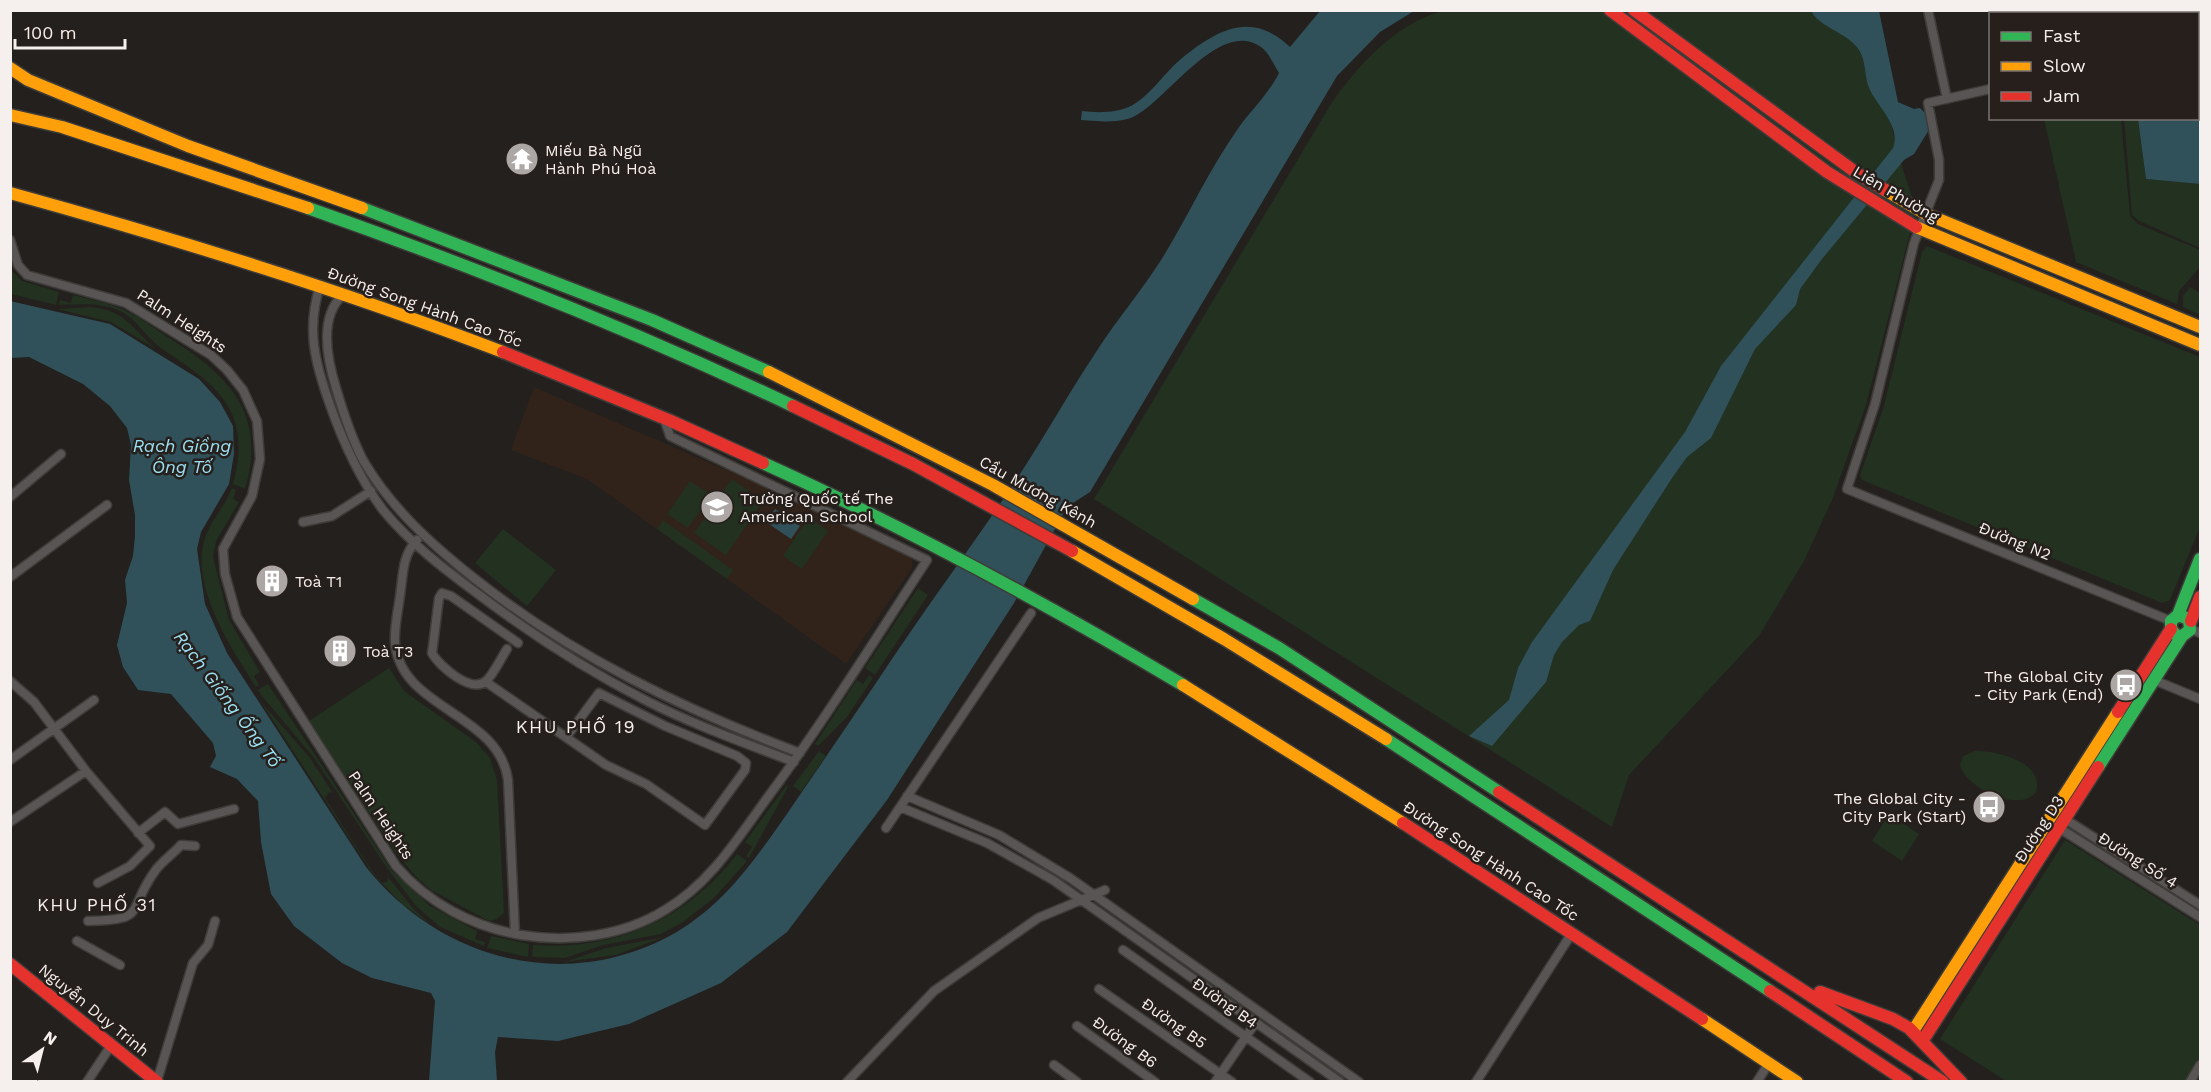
<svg xmlns="http://www.w3.org/2000/svg" width="2211" height="1092" viewBox="0 0 2211 1092" font-family="'Work Sans',sans-serif">
<rect width="100%" height="100%" fill="#23201e"/>
<path fill="#31231a" d="M534,387l227,98 147,70 4,5v8l-66,96 -259,-185 -76,-29z"/>
<path fill="#223120" d="M1442,11h422l35,146 17,52 -50,196 -34,95 -28,61 -45,75 -130,139 -17,52 -518,-328 237,-395c28,-40 63,-79 111,-93z
M2044,119h77l9,97 8,8 62,26v17l-21,24 -2,13 -101,-42z
M2124,119h14l8,60 54,5v64l-61,-27 -7,-6z
M1927,246l273,111v170l-30,73 -8,3 -300,-123 -2,-5 23,-66 39,-157z
M10,269l12,12 37,11 -3,13 -45,-11z
M2190,287l10,6v22l-17,-8v-11z
M73,295c14,4 30,7 44,12 19,7 38,22 55,33 58,36 95,76 73,149l-12,-5c20,-73 -15,-98 -71,-135 -11,-8 -19,-19 -29,-29 -20,-19 -48,-16 -74,-15l1,-5 11,3z
M91,307c36,4 40,21 65,42l-45,-27 -54,-13z
M732,479l31,22 -37,54 -32,-22z
M690,481l21,14 -23,33 -21,-14z
M232,488l4,2 -3,9 6,3 -23,39 -3,16 16,63 31,52 -6,4 5,9 -3,2c-24,-37 -65,-99 -52,-146 5,-19 21,-34 28,-53z
M809,517l19,14 -26,38 -19,-13z
M663,520l70,50 -6,9 -70,-50z
M503,529l53,41 -29,36 -52,-43z
M918,588l10,7 -53,80 -10,-7z
M389,668l15,23 72,51 14,16 7,22 7,133 -7,6 -8,2 -58,-31 -14,-12 -24,-29 -84,-128z
M869,675l4,3 -26,39 -29,29 -3,-2 42,-64 6,4z
M268,684l124,187 38,35 47,25 -2,8 10,3 -1,4 -44,-19 -24,-21 -29,-38 -72,-109 -54,-64 -3,-5z
M261,702l49,56 23,35 -4,-1 -4,6 49,76 9,9 5,-2v-4l25,31 18,17 -29,-21 -29,-30z
M819,751l7,5 -25,36 -8,-6z
M1975,751c21,-1 70,11 61,41 -18,22 -70,-4 -76,-27l3,-9z
M786,786l2,1 -39,71 -3,-2 6,-9 -7,-5z
M1889,814l30,20 -17,27 -30,-20z
M2065,840l135,85v133l-15,23h-179l-66,-42z
M737,854l10,7 -33,37 -31,24 -22,12 -58,11 -38,13 -33,-1 1,-12c83,6 154,-26 204,-91z
M491,936l38,8 -1,13 -41,-9z
M664,937l-48,18 -52,7 42,-14z"/>
<path fill="#30515a" d="M1320,11h94l-34,21 -43,44 -247,416 -23,15 -53,96 -127,197 -100,132 -66,51 -92,41 -71,17 -60,-4 -3,15 2,29h-68l6,-80 -4,-8 -59,-15 -30,-15 -48,-37 -23,-32 -10,-52 -3,-41 -21,-22 -27,-12 6,-11 -3,-13 -42,-49 -33,-4 -15,-23 -6,-22 10,-42 -2,-23 8,-24 2,-20v-21l-6,-35 2,-35 -4,-17 -17,-22 -27,-22 -54,-27 -18,1 -1,-57 100,23 89,55 21,23 13,24 1,28 -5,30 -28,48 -4,17 8,55 22,49 139,214c75,94 201,127 309,66 52,-30 84,-79 118,-128 29,-42 58,-85 87,-128 39,-59 80,-115 120,-173 35,-50 64,-104 98,-155 20,-31 45,-60 65,-92 25,-41 46,-87 74,-127 14,-20 31,-35 42,-57 -5,-8 -10,-20 -18,-26 -41,-29 -94,53 -126,69 -16,8 -37,5 -54,4l1,-9c16,2 34,2 49,-5 20,-11 33,-33 50,-47 36,-29 70,-49 109,-12z
M1811,11h68l19,91 16,7 6,-1 14,14 -20,32 -10,6 -82,99 -22,30 -4,16 -41,44 -44,89 -24,19 -15,21 -59,92 -23,51 -11,4 -17,17 -8,13 -8,27 -54,64 -23,-10 40,-36 9,-32 14,-26 153,-210 36,-66 172,-218c9,-23 -19,-44 -25,-63 -4,-14 -2,-29 -13,-40 -13,-14 -35,-18 -44,-34z
M2200,52v132l-54,-5 -8,-60 60,-1v-60z
M775,509l25,17 -9,13 -25,-17z"/>
<g fill="none" stroke-linecap="round" stroke-linejoin="round">
<g stroke="#3e3c39" stroke-width="11">
<path id="street" d="M1928,10l19,89
M2166,14l2,-4
M1990,89l-62,14 11,57v20l-25,63 -39,161 -28,85 324,132
M10,240l8,25 9,10 99,28 85,52 16,15 16,20 14,31 3,38 -8,37 -29,53 2,25 12,43 159,249c32,37 77,61 125,69 48,8 102,1 144,-25 44,-26 71,-69 100,-109 58,-78 109,-160 162,-241l-257,-124 -7,-20
M320,286c-14,43 -5,77 10,119 13,37 29,73 53,105 27,33 61,59 95,84 53,40 110,77 169,107 47,24 98,42 147,61
M344,294c-26,22 -17,65 -8,94 7,24 15,49 27,72 28,48 68,84 111,118 98,78 209,131 326,175
M10,497l51,-43
M303,522l29,-6 39,-25
M417,540c-15,15 -14,36 -17,56 -2,15 -6,32 -5,46 5,68 104,70 113,138l7,154
M10,577l97,-72
M2191,629l9,4
M507,649c-6,9 -13,25 -21,32 -15,13 -47,-15 -54,-28l7,-55 3,-5 9,3 67,47
M2154,680l46,19
M10,681l24,21 52,69 64,75 -20,20 -32,17
M486,682l120,83 40,19 59,41 40,-55 1,-7 -9,-7 -72,-30 -66,-33 -32,43
M10,760l84,-60
M907,796l92,39 71,43 289,204
M900,807l87,36 66,37 287,202
M2065,819l135,86
M10,822l76,-51
M886,828l145,-215
M2059,828l141,89
M138,833l27,-21 13,12 56,-15
M88,921c61,-1 38,-10 67,-50 6,-9 18,-17 26,-26l14,1
M77,941l43,24
M1123,950l187,132
M1099,989l133,93
M1077,1026l78,56
M1054,1065l23,17
M157,1081l36,-118 15,-18 7,-24
M87,1082l25,-38
M847,1082l87,-91 104,-73 67,-28
M1215,1082l41,-60
M1476,1082l96,-149
M1757,1082l12,-19
M2190,1082l10,-17"/>
</g>
<g stroke="#3e3c39" stroke-width="15">
<path id="fast" d="M308,208c164,58 327,123 485,198
M362,208l290,112 117,52
M763,463c144,65 284,141 420,222
M1193,599l86,49 220,144
M2176,635l-5,-6v-8l7,-6 22,-56
M1386,739l384,252
M2098,767l84,-131 8,-6 -1,-11 -11,-4"/>
</g>
<g stroke="#3e3c39" stroke-width="15">
<path id="slow" d="M10,68l18,12 160,66 174,62
M10,115l52,12 246,81
M1885,190l41,24 274,113
M10,193c167,46 331,97 493,159
M1916,227l284,118
M769,372l224,113 200,114
M1072,551l152,88 162,100
M1183,685l220,138
M1702,1019l95,63
M1913,1031l205,-319"/>
</g>
<g stroke="#3e3c39" stroke-width="15">
<path id="jam" d="M1610,10l217,162 89,55
M1634,10l224,164 27,16
M503,352l168,69 92,42
M793,406l120,58 159,87
M2191,621l9,-24
M2118,712l53,-83
M1499,792l444,290
M1403,823l299,196
M10,964l147,118
M1770,991l137,91
M1820,992l73,27 16,9 52,54
M1923,1040l175,-273"/>
</g>
<use href="#street" stroke="#585554" stroke-width="8"/>
<use href="#fast" stroke="#30b455" stroke-width="12"/>
<use href="#slow" stroke="#ff9f0a" stroke-width="12"/>
<use href="#jam" stroke="#e5322d" stroke-width="12"/>
</g>
<defs>
<g id="temple-disc" transform="scale(1.725)"><circle r="9.5" fill="#aca7a5" stroke="#261f1b"/><path d="M0-6L5-2H3V0L6.5 2.5H4V6H1.5V3h-3V6H-4V2.5H-6.5L-3 0V-2H-5Z" fill="#fff"/></g>
<g id="school-disc" transform="scale(1.725)"><circle r="9.5" fill="#aca7a5" stroke="#261f1b"/><path d="M0-5L7-2L0 1L-7-2ZM-4 1L0 2.5L4 1V4Q0 6-4 4Z" fill="#fff"/></g>
<g id="building-disc" transform="scale(1.725)"><circle r="9.5" fill="#aca7a5" stroke="#261f1b"/><path d="M-4-6H4V6H1V3H-1V6H-4ZM-2.5-4.3h1.7v1.8h-1.7ZM.8-4.3h1.7v1.8H.8ZM-2.5-1h1.7V.8h-1.7ZM.8-1h1.7V.8H.8Z" fill="#fff"/></g>
<g id="bus-disc" transform="scale(1.725)"><circle r="9.5" fill="#aca7a5" stroke="#261f1b"/><path d="M-5-6H5V4H4V6H2V4H-2V6H-4V4H-5ZM-3.5-4V0h7V-4ZM-3.5 1.2v1.5H-2V1.2ZM2 1.2v1.5H3.5V1.2Z" fill="#fff"/></g>
</defs>
<g fill-rule="evenodd">
<use href="#temple-disc" x="522" y="159"/>
<use href="#school-disc" x="717" y="507"/>
<use href="#building-disc" x="272" y="581"/>
<use href="#building-disc" x="340" y="651"/>
<use href="#bus-disc" x="2126" y="685"/>
<use href="#bus-disc" x="1989" y="807"/>
</g>
<g text-anchor="middle" dominant-baseline="central" stroke-width="5" stroke-linejoin="round" paint-order="stroke">
<g font-size="16" fill="#f5f0ed" stroke="#261f1b" text-anchor="start">
<text x="545" y="150">Miếu Bà Ngũ<tspan x="545" dy="18">Hành Phú Hoà</tspan></text>
<text x="740" y="498">Trường Quốc tế The<tspan x="740" dy="18">American School</tspan></text>
<text x="295" y="581">Toà T1</text>
<text x="363" y="651">Toà T3</text>
<text x="2103" y="676" text-anchor="end">The Global City<tspan x="2103" dy="18">- City Park (End)</tspan></text>
<text x="1966" y="798" text-anchor="end">The Global City -<tspan x="1966" dy="18">City Park (Start)</tspan></text>
</g>
<g font-size="16" fill="#f5f0ed" stroke="#261f1b">
<text transform="translate(1896 194) rotate(30)">Liên Phường</text>
<text transform="translate(425 307) rotate(20)">Đường Song Hành Cao Tốc</text>
<text transform="translate(182 321) rotate(33)">Palm Heights</text>
<text transform="translate(1038 492) rotate(29)">Cầu Mương Kênh</text>
<text transform="translate(2015 541) rotate(22)">Đường N2</text>
<text transform="translate(381 815) rotate(56)">Palm Heights</text>
<text transform="translate(2039 829) rotate(-57)">Đường D3</text>
<text transform="translate(2138 860) rotate(32)">Đường Số 4</text>
<text transform="translate(1491 861) rotate(33)">Đường Song Hành Cao Tốc</text>
<text transform="translate(1225 1003) rotate(35)">Đường B4</text>
<text transform="translate(94 1010) rotate(39)">Nguyễn Duy Trinh</text>
<text transform="translate(1174 1023) rotate(35)">Đường B5</text>
<text transform="translate(1125 1042) rotate(36)">Đường B6</text>
</g>
<g font-size="18" font-style="italic" fill="#99e0f3" stroke="#261f1b">
<text x="182" y="445">Rạch Giồng<tspan x="182" dy="21">Ông Tố</tspan></text>
<text transform="translate(228 699) rotate(53)">Rạch Giống Ống Tố</text>
</g>
<g font-size="18" letter-spacing="1.5" fill="#f5f0ed" stroke="#261f1b">
<text x="576" y="726">KHU PHỐ 19</text>
<text x="97" y="904">KHU PHỐ 31</text>
</g>
</g>
<rect width="2211" height="1092" fill="none" stroke="#f5f0ed" stroke-width="24"/>
<rect x="1989" y="12" width="210" height="108" fill="#261f1b" stroke="#79736f" stroke-width="1.5"/>
<rect x="2001" y="32" width="30" height="9" fill="#30b455" stroke="#79736f" stroke-width="1.5"/>
<text x="2043" y="42" font-size="18" fill="#f5f0ed">Fast</text>
<rect x="2001" y="62" width="30" height="9" fill="#ff9f0a" stroke="#79736f" stroke-width="1.5"/>
<text x="2043" y="72" font-size="18" fill="#f5f0ed">Slow</text>
<rect x="2001" y="92" width="30" height="9" fill="#e5322d" stroke="#79736f" stroke-width="1.5"/>
<text x="2043" y="102" font-size="18" fill="#f5f0ed">Jam</text>
<g transform="translate(42 1050) rotate(35)" stroke="#261f1b" stroke-width="4.5" paint-order="stroke">
<path d="M0-4.5L10 22L0 15L-10 22Z" fill="#f5f0ed"/>
<text y="-9" font-size="16" font-weight="bold" text-anchor="middle" fill="#f5f0ed">N</text>
</g>
<path d="M15 39v9h110v-9" fill="none" stroke="#f5f0ed" stroke-width="3"/>
<text x="24" y="39" font-size="18" fill="#f5f0ed" stroke="#261f1b" stroke-width="4.5" paint-order="stroke">100 m</text>
</svg>
